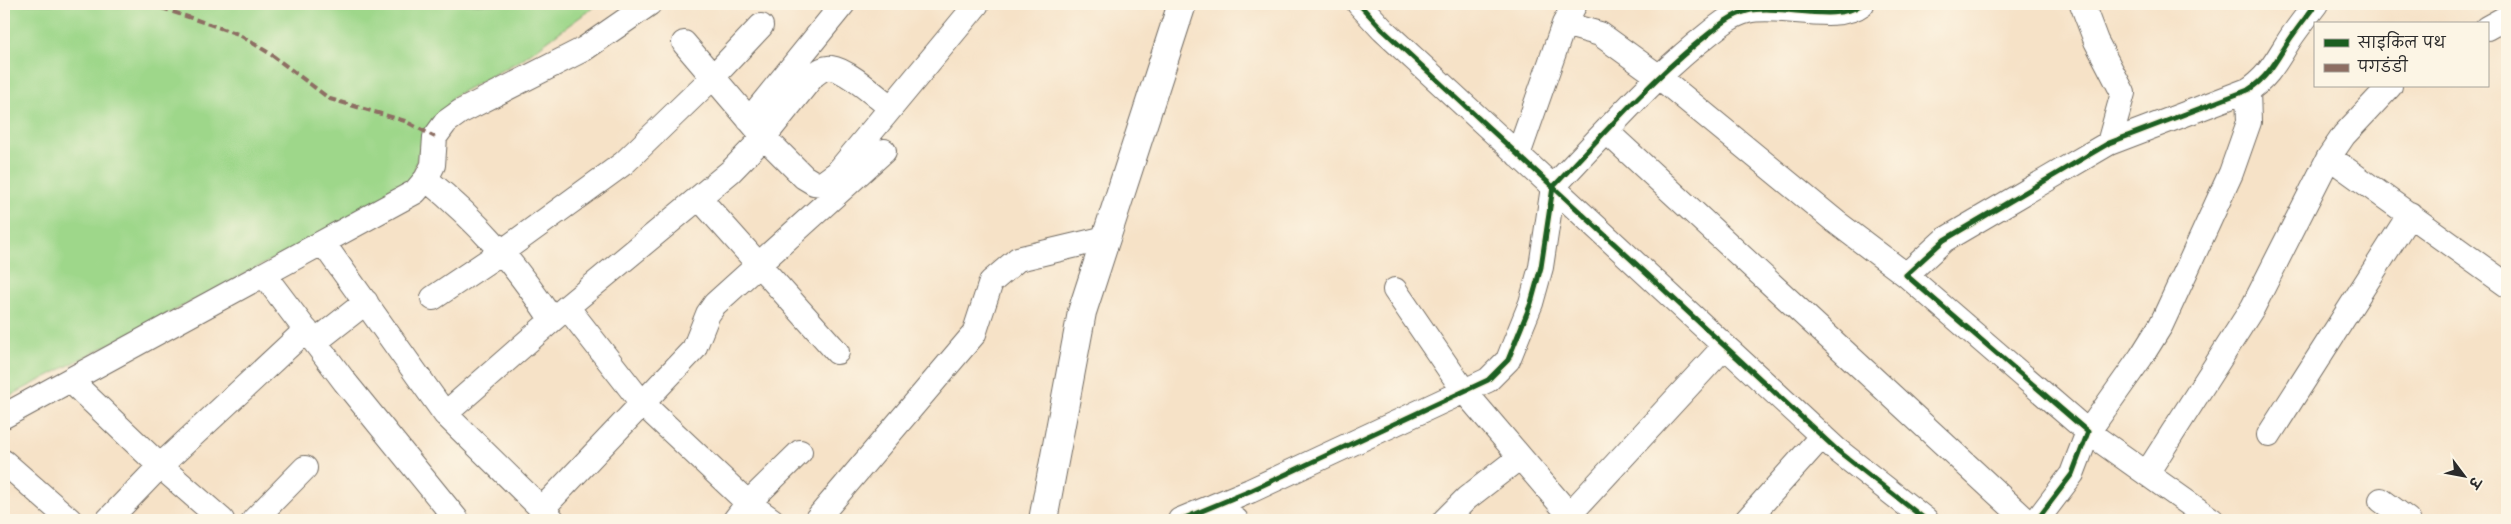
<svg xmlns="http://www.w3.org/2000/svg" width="2511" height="524" viewBox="0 0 2511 524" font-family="'Shantell Sans','Playpen Sans Deva',sans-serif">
<rect width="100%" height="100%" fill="#fcf5e5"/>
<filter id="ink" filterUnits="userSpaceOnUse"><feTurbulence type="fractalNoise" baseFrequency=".02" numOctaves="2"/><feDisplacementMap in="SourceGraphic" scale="10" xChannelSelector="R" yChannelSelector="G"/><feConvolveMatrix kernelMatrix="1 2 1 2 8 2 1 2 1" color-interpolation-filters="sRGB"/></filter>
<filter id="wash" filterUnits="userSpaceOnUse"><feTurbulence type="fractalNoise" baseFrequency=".0096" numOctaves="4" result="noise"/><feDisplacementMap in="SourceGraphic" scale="20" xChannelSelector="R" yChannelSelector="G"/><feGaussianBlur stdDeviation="1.12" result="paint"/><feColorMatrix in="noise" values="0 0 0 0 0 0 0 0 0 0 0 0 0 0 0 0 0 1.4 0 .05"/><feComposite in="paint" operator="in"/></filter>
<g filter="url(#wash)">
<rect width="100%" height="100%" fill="#f6e2c7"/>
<path fill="#9ed78a" stroke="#64815a" d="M4,4h594l-77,56 -67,36 -34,51 -10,41 -406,211z"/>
</g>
<g filter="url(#ink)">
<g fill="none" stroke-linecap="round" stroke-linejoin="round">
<g stroke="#726b62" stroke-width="26">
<path id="minor" d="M1862,4c-26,20 -82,-1 -115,7 -20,5 -35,21 -51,33 -52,43 -96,94 -143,143l284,263 89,70
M2082,4l14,37 27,52 -14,50
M1564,24l36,10 58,42 178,146 70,53
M2487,28l20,-11
M684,43l80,94 40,40 10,6 8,1 15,-11 140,-169
M749,120l94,-116
M1606,131l420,389
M1518,155l46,-131 11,-20
M2329,157l178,128
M426,179c54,44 88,84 126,141
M700,199l137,153
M323,243l122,171 107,105
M264,275l81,107 112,138
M1395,290l69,101 110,129
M433,298l70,-47 121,-88 89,-86 48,-51
M567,307l75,96 106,100 24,17
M315,342l51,-40
M71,381l89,85 62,54
M445,414l122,-107 164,-136 33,-34 49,-61c5,-4 11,-9 18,-8 17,2 46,29 60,40
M4,416l411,-224 11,-13 7,-14 2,-28 11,-15 14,-10 124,-63 65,-45
M2269,435l141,-221
M4,462l66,58
M2147,473l106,-166 76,-150 15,-22 46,-49
M2381,500l27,20
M1214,506l22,14
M542,509l152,-160 14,-35 7,-10 169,-153
M1569,515l156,-169
M108,520l52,-54 146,-136
M254,520l51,-52
M735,520l13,-17 52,-51
M816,520l158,-186 17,-52 27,-23 88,-21
M1180,520l70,-29 238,-111 20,-20 23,-57 10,-36 12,-80 -170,-157 -24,-26
M1445,520l22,-22 53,-41
M1747,520l75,-84
M2037,520l35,-46 16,-42 -182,-157 38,-35 165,-97 139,-53c21,-13 29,-31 42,-51 8,-12 17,-23 26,-35
M2212,520l-124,-88 53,-75 20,-32 26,-56 44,-96 18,-51 -1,-32"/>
</g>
<g stroke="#726b62" stroke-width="30">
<path id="secondary" d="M1043,520l39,-208 100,-308"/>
</g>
<use href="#minor" stroke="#fff" stroke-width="24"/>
<use href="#secondary" stroke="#fff" stroke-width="28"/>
<path stroke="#8d6e63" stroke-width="4" stroke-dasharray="8 4" stroke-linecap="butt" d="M150,4l88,30 31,19 61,46 75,22 30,16"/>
<g stroke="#fcf5e5" stroke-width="8">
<path id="cycleway" d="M1862,4c-26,20 -82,-1 -115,7 -20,5 -35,21 -51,33 -52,43 -96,94 -143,143l284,263 89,70
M1180,520l70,-29 238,-111 20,-20 23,-57 10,-36 12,-80 -170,-157 -24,-26
M2037,520l35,-46 16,-42 -182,-157 38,-35 165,-97 139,-53c21,-13 29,-31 42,-51 8,-12 17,-23 26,-35"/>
</g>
<use href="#cycleway" stroke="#1b5e20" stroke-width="5"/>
</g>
</g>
<rect width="2511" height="524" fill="none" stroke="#fcf5e5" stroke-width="20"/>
<rect x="2314" y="22" width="175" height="65" fill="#fcf5e5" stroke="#a8a49b"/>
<rect x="2324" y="39" width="25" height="8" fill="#1b5e20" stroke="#a8a49b"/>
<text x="2358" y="48" font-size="15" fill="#2b2b2b">साइकिल पथ</text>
<rect x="2324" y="64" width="25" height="8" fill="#8d6e63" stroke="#a8a49b"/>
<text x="2358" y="72" font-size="15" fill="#2b2b2b">पगडंडी</text>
<g transform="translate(2464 476) rotate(122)" stroke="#fcf5e5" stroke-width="4" paint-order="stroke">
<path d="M0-4L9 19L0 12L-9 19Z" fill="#2b2b2b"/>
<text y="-8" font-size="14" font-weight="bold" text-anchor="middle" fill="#2b2b2b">उ</text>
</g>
</svg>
